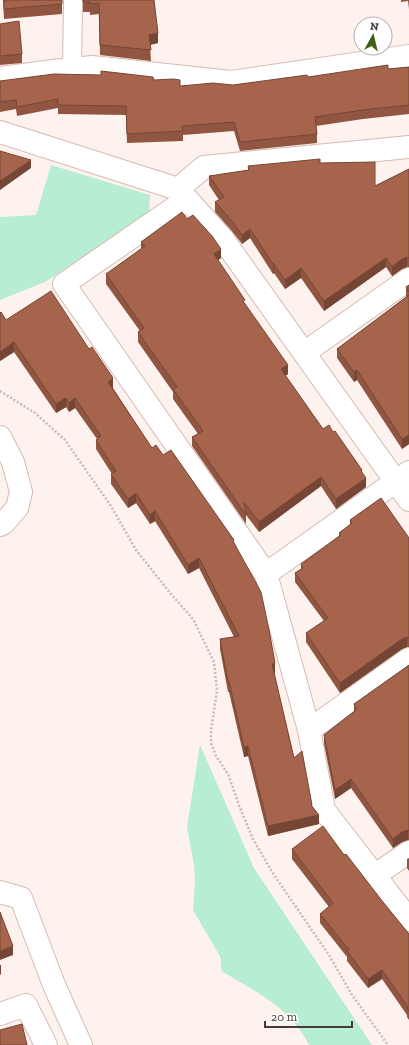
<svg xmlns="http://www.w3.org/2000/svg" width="409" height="1045" viewBox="0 0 409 1045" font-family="'Zilla Slab',serif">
<rect width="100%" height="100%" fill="#fef2ee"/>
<path fill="#b7edd0" d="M51,165l99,30 -1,19 -104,68 -45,18v-83l36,-2z
M200,745l54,123 118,177h-63c-4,-7 -8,-15 -14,-21 -19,-23 -47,-37 -72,-52l-2,-3v-11l-28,-48 2,-28 -1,-17 -7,-38z"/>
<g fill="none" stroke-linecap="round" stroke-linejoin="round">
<g stroke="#d6bab1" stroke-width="20">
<path id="lane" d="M72,69l1,-69"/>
</g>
<g stroke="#d6bab1" stroke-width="24">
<path id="street" d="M0,78l53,-7 39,-4 139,15 178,-26
M0,132l178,57 44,49 187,262
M178,189l26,-22 205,-20
M187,199l-123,85 202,290 43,156 15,80 85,110
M304,353l105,-74
M0,437l13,25 8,30 -4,16 -13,15 -4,2
M266,574l143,-102
M309,730l100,-71
M374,876l35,-24
M0,892l21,6 33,87 27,60
M0,1014l26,-9 20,40"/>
</g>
<path stroke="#c5bab6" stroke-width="2.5" stroke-dasharray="2 2" stroke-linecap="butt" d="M0,391l35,22 30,27 46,66 25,44 35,44 22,25 21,43 3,29 -6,39v13l5,13 12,18 12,34 13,31 21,36 55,80 23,40 36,50"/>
<use href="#lane" stroke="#fff" stroke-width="18"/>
<use href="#street" stroke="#fff" stroke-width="22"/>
</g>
<path fill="#905641" d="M3,0h59v14l-58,5z
M83,0h71l4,43 -8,2 1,16 -51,-6 -1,-41 -9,1v-3h-7z
M401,0h8v9l-1,-8 -7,1z
M0,24l22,30v9l-22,2z
M409,67v47l-46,5 -47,7 1,8v9l-77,8 -6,-20 -51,4v6l-56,2 -1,-28 -68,-1v-6l-41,8 -1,-7 -16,3v-31l154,-1 26,6 53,-1 75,-8z
M320,163l55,23 34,-17v98h-2l-5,2 -10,7 -6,-9 -62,44 -23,-33 -16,11 -11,-16 -1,1 -23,-36 -8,6 -11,-14 -16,-18v-10l4,-2 -10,-15v-9l39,-5v-5z
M187,219l34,39 -3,2 70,114 -3,2 38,53 39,43 4,15 -30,22 -15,-23 -62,46 -13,-17v9l-54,-78v-9l6,-3 -25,-35v-7l-35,-50v-10l2,-1 -34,-47v-10l35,-25v-7z
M409,285v159l-7,5 -45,-69 -3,2 -17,-24v-9l69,-52v-10z
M0,313l6,7 107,68 39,60 11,7 71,88 41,130h-1l20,85 25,66 -51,12 -20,-80 -4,1 -15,-65h-1l-8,-43v-10l14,-2 -35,-69 -11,6 -33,-53 -5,3 -14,-21 -8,5 -17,-24v-10h1l-16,-25v-9l1,-1 -22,-31 -6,4 -3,-5 -10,6 -42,-61 -14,9z
M350,520l59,18v109h-2l-5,2 -62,44 -34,-51v-9l18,-12 -29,-39v-9l6,-4v-5l38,-27v-4l11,-8z
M409,665v175h-1l-6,2 -9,6 -42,-60 -16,11 -11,-55v-9l30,-23v-8z
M292,849l52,6 65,79v86l-2,-3v-2l-25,-36 -14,9 -21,-27v-4l-27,-34v-9l9,-7 -37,-48z
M409,858v13l-2,-3v-9z"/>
<path fill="#754635" d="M158,33v10l-9,2v-10z
M31,160v8l-31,22v-9z
M250,229v9l-8,6v-9z
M221,249v9l-7,5v-9z
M407,257v10l-5,2 -10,7v-9l10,-8z
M386,258v9l-62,44v-10z
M273,264h1v9l-1,1z
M301,268v10l-16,11v-9z
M14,342v10l-14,9v-9z
M288,365v9l-7,5v-10z
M357,370v10l-3,2v-10z
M113,378v10l-5,3v-9z
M66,398v9l-10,6v-9z
M75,398v10l-6,4v-9z
M409,435v9l-7,5v-10z
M321,477v9l-62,46v-10z
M366,478v9l-30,22v-10z
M136,493v10l-8,5v-9z
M155,511v10l-5,3v-9z
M199,558v10l-11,6v-9z
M407,637v10l-5,2 -62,44v-10l62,-44z
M275,663v10h-3v-9z
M248,746v10l-4,1v-10z
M351,779v9l-16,11v-9z
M319,815v9l-51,12v-10z
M408,830v10l-6,2 -9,6v-9l9,-7z
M13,946v9l-13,5v-9z
M0,965h1v9l-1,1z
M382,970v9l-14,9v-9z"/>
<path fill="#a7644c" stroke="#754635" d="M4,0h58v4l-58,5z
M83,0h71l4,33 -9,2 2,15 -51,-5 -1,-42 -9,1v-2h-7z
M19,21l3,33 -22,2v-32z
M388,65v4l21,-2v38l-46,5 -48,7 2,17 -77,8 -6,-20 -52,4 1,5 -56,3 -1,-28 -68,-1v-6l-41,8 -1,-7 -16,2v-21l54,-7 47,1v-4l52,6 1,3 19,-1 7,1v6l33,-3 20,2 74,-10 1,2z
M0,151l31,9 -31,21z
M320,159v4l55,-1v24l34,-17v89l-2,-1 -5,2 -10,8 -6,-9 -62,43 -23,-33 -16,12 -11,-16h-1l-23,-35 -8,6 -11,-15 -16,-18 9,-5 -15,-21 40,-6 -1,-4z
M182,212l5,7 6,-4 19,21 9,13 -7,5 31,46 -2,1 45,64 -7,4 42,60 6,-4 4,7 2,-1 27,39 -1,1 5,7 -30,21 -15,-22 -62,45 -15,-20 2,13 -54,-78 11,-6 -30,-42 4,-2 -39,-55 6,-4 -38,-54 39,-28 -4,-4z
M409,285v7l-3,-5z
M51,291l38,58 3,-2 21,31 -5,4 44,66 4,-3 7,10 8,-5 63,90 -1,1 28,51 8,38 6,33 -3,1 22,94 8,-7 10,54h-1l8,10 -51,11 -20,-80 -4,1 -15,-65h-1l-8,-43 19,-3 -40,-78 -11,7 -33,-54 -5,4 -14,-22 -8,6 -17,-25 5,-3 -20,-31 5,-4 -26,-38 -6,5 -3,-5 -10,6 -42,-62 -14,10v-39l1,-1 5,8z
M409,295v140l-7,4 -45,-69 -3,2 -17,-23z
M381,498l28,40v100l-2,-1 -5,2 -62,44 -34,-50 22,-15 -33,-45 8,-5 -2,-4 40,-29 -2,-2 13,-10 -2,-3z
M409,665v166l-1,-1 -6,2 -9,7 -42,-60 -16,11 -11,-55 33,-26 -3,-5z
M323,826l21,29 2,-1 37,48 26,32v77l-2,-3 1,-1 -26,-37 -14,9 -21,-28 2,-1 -29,-36 13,-11 -41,-54z
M0,912l13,34 -13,5z
M22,1024l5,21h-27v-15z"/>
<g transform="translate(373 36) rotate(8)"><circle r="19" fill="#ffffff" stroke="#b5b0af"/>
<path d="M0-3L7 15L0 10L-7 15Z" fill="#3d6119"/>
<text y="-6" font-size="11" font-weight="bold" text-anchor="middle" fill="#453a36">N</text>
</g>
<path d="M265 1021v6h87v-6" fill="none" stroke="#453a36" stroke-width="2"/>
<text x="271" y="1021" font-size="12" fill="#453a36" stroke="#ffffff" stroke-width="3" paint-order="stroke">20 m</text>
</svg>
